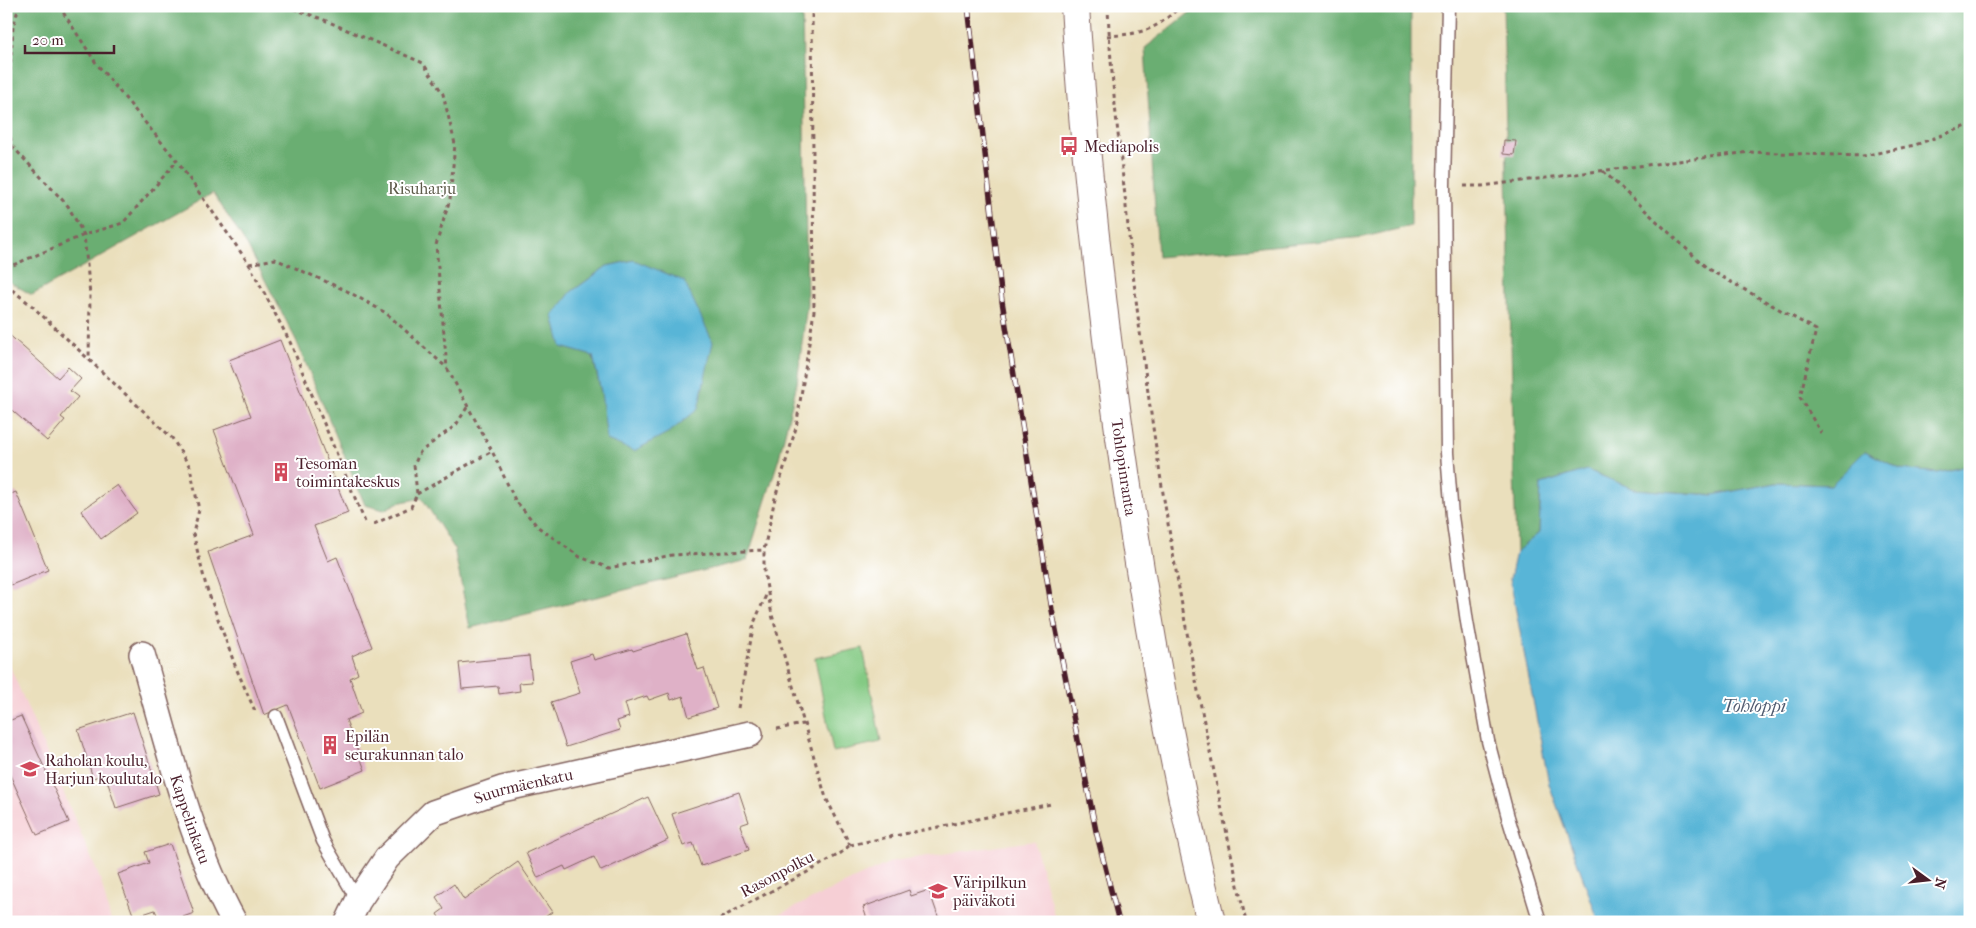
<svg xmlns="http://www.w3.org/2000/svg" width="1976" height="928" viewBox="0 0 1976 928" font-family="'IM FELL French Canon',serif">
<rect width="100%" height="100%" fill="#fff"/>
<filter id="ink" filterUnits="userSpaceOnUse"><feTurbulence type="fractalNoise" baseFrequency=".02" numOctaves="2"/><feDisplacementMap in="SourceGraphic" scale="10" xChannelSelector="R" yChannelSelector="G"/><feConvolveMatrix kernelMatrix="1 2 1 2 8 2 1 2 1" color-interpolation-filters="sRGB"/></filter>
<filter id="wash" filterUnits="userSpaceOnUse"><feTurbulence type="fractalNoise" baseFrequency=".0096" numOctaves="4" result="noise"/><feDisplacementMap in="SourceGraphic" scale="20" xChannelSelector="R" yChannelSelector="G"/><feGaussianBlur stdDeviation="1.12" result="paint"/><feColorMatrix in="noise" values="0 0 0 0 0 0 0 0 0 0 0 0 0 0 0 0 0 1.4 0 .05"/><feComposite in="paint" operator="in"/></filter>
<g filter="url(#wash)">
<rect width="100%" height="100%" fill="#eadfbc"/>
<path fill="#f6cfd5" d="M6,657l95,224 10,41h-105z
M1034,841l22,81h-293l130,-61z"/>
<path fill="#84ca84" stroke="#677458" d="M863,648l18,94 -48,10 -18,-94z"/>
<path fill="#6bae72" stroke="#5a664e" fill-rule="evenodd" d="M6,6h796l5,298 -10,79 -18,75 -32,102 -277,68 -16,-80 -32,-50 -25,5 -13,7 -19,-5 -69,-165 -48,-93 -35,-54 -181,102 -26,-15zM634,260l-33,132 -8,-36 -22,-64 36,-26z
M1198,6h213v220l-47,11 -206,20 -13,-209z
M1503,6h467v459l-32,8 -38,-4 -35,-18 -34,34 -55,-2 -62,12 -80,-6 -47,-19 -46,14 -2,49 -23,19z"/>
<path fill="#59b5d7" stroke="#526a81" d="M634,260l50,21 29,61 -15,67 -27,22 -37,20 -27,-11 -6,-48 -8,-36 -32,-9 -8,-31 18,-24 36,-26z
M1865,451l35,18 38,4 32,-8v457h-371l-50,-138 -39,-205 6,-27 23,-19 2,-49 46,-14 47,19 79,6 63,-12 55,2z"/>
<g id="blocks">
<path fill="#dfb1c7" d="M1504,140l12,1 -2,14 -11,-1z
M6,332l52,46 10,-11 13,12 -11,12 8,6 -17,20 4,3 -18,21 -41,-36z
M280,340l68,173 -34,13 14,35 9,-4 35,90 -20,9 6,18 -8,4 12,35 -16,7 19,50 -45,18 -32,-83 -24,10 -56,-163 46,-17 -40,-105 37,-14 -22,-56z
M117,485l20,28 -36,26 -20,-28z
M16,492l32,78 -37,15 -5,-10v-79z
M686,634l12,36 6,-2 13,40 -28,9 -6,-21 -12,4 -2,-7 -20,7 -2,-4 -22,7 4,14 -12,4 3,9 -54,17 -15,-45 29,-9 -10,-32 22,-7 2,6 38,-11 1,2z
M529,656l3,26 -13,1 1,8 -21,3 -1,-8 -36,3 -3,-26z
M133,712l26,82 -43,14 -11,-34 -12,4 -15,-48z
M21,716l48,106 -32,13 -31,-69v-44z
M739,792l10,30 -9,3 9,25 -48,16 -8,-23 -10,3 -11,-32z
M648,797l20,43 -67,31 -7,-14 -28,13 -2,-4 -26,12 -12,-25z
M170,844l24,69 -25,9h-9l-5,-12 -21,7 -16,-43 31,-11 -4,-11z
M518,862l34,50 -14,10h-96l-5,-8 7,-5 -8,-12 18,-13 10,16z
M909,890l2,6 18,-6 11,32h-72l-5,-15z"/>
</g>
</g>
<g filter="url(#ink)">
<use href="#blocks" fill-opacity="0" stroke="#82625e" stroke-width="1"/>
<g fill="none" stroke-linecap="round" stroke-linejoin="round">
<g stroke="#82625e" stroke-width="15">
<path id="service" d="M1448,6l-4,179 3,268 5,63 15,106 21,119 20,76 32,105
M276,716l47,125 35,60"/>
</g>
<g stroke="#82625e" stroke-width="28">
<g id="minor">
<path id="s1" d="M142,654c25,88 48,188 92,268"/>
<path id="s2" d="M348,922l10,-21 29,-43 46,-45 69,-24 248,-55"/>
</g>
</g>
<g stroke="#82625e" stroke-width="30">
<g id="tertiary">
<path id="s3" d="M1075,6c7,120 20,238 35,357 24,187 56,375 101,559"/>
</g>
</g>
<path stroke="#82625e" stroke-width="3" stroke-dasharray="4 4" stroke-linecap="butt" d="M59,6l37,57 81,98 72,103 41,78 75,180
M286,6l36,13 101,44 20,31 12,50 -5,55 -14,46 11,123 45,83 23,49 23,27 42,30 29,11 63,-13 92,-5
M812,6l2,305 -18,117 -21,70 -11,52v22l8,43 54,183 24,47
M1108,6c2,64 10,127 17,190 23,245 68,486 121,726
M1107,36c33,-2 49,-5 73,-30
M7,119l6,-92 6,-21
M12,146l56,60 16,29 6,60 -1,65
M1603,171l105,98 108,61 -16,67 21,36
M6,172l6,-26 -5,-27
M1464,186h18l267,-34 114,4 52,-11 55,-20
M249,264l26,-5 72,32 39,22 61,55
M6,268l78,-33 39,-12 54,-62
M6,285l25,20 141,133 18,29 9,43 -6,23 13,53 30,82 19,43
M417,494l75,-43
M374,524l37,-17 6,-13 -3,-29 6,-13 36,-27 12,-19
M738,708l16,-85 13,-30
M777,729l26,-5
M850,845l201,-41
M713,922l102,-54 26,-15 9,-8"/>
<use href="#service" stroke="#fff" stroke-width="12"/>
<use href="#minor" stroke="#fff" stroke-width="25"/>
<use href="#tertiary" stroke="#fff" stroke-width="28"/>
<g stroke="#4a1f2b" stroke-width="5.5">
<path id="rail" d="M968,6l34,295 50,309 44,221 23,91"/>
</g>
<use href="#rail" stroke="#fff" stroke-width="4" stroke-dasharray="11" stroke-linecap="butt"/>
</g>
</g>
<defs>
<g id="bus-bare" transform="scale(1.5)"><path d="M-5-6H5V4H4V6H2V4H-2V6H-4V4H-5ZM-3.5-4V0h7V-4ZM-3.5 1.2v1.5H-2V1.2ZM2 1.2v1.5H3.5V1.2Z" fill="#d1495b" stroke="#fff" stroke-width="2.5" paint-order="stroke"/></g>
<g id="building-bare" transform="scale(1.5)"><path d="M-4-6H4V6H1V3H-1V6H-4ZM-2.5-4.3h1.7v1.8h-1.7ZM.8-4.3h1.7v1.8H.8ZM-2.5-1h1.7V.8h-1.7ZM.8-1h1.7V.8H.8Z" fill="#d1495b" stroke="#fff" stroke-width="2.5" paint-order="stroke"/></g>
<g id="school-bare" transform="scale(1.5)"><path d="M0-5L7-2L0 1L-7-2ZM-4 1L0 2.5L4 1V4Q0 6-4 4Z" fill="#d1495b" stroke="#fff" stroke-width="2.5" paint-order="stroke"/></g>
</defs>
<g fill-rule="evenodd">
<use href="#bus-bare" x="1069" y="146"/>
<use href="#building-bare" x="281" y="472"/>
<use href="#building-bare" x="330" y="745"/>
<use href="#school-bare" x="30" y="769"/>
<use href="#school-bare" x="938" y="891"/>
</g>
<g text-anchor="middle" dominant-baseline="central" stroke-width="4" stroke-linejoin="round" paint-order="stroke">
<g font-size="16" fill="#4a1f2b" stroke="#fff" text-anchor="start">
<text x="1084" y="146">Mediapolis</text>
<text x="296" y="463">Tesoman<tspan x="296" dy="18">toimintakeskus</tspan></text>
<text x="345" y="736">Epilän<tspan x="345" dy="18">seurakunnan talo</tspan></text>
<text x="45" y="760">Raholan koulu,<tspan x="45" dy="18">Harjun koulutalo</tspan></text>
<text x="953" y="882">Väripilkun<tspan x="953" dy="18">päiväkoti</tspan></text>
</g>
<g font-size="16" fill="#5e5b4a" stroke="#fff">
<text x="422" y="188">Risuharju</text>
</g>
<g font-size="16" fill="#4a1f2b" stroke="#fff">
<text stroke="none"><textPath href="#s3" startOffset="464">Tohlopinranta</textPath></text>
<text stroke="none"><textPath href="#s2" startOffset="234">Suurmäenkatu</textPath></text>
<text stroke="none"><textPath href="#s1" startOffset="172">Kappelinkatu</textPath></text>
<text transform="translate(777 874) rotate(-28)">Rasonpolku</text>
</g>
<g font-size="18" font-style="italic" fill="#505b70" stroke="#fff">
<text x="1754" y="706">Tohloppi</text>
</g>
</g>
<rect width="1976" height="928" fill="none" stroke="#fff" stroke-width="25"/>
<g transform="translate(1928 880) rotate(105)" stroke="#ffffff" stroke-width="4" paint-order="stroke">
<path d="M0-4L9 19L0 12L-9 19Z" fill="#4a1f2b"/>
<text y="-8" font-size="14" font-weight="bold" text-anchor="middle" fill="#4a1f2b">N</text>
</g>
<path d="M25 45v8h89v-8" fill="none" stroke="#4a1f2b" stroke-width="2.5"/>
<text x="32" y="45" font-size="15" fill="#4a1f2b" stroke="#ffffff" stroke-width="4" paint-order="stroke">20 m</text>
</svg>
